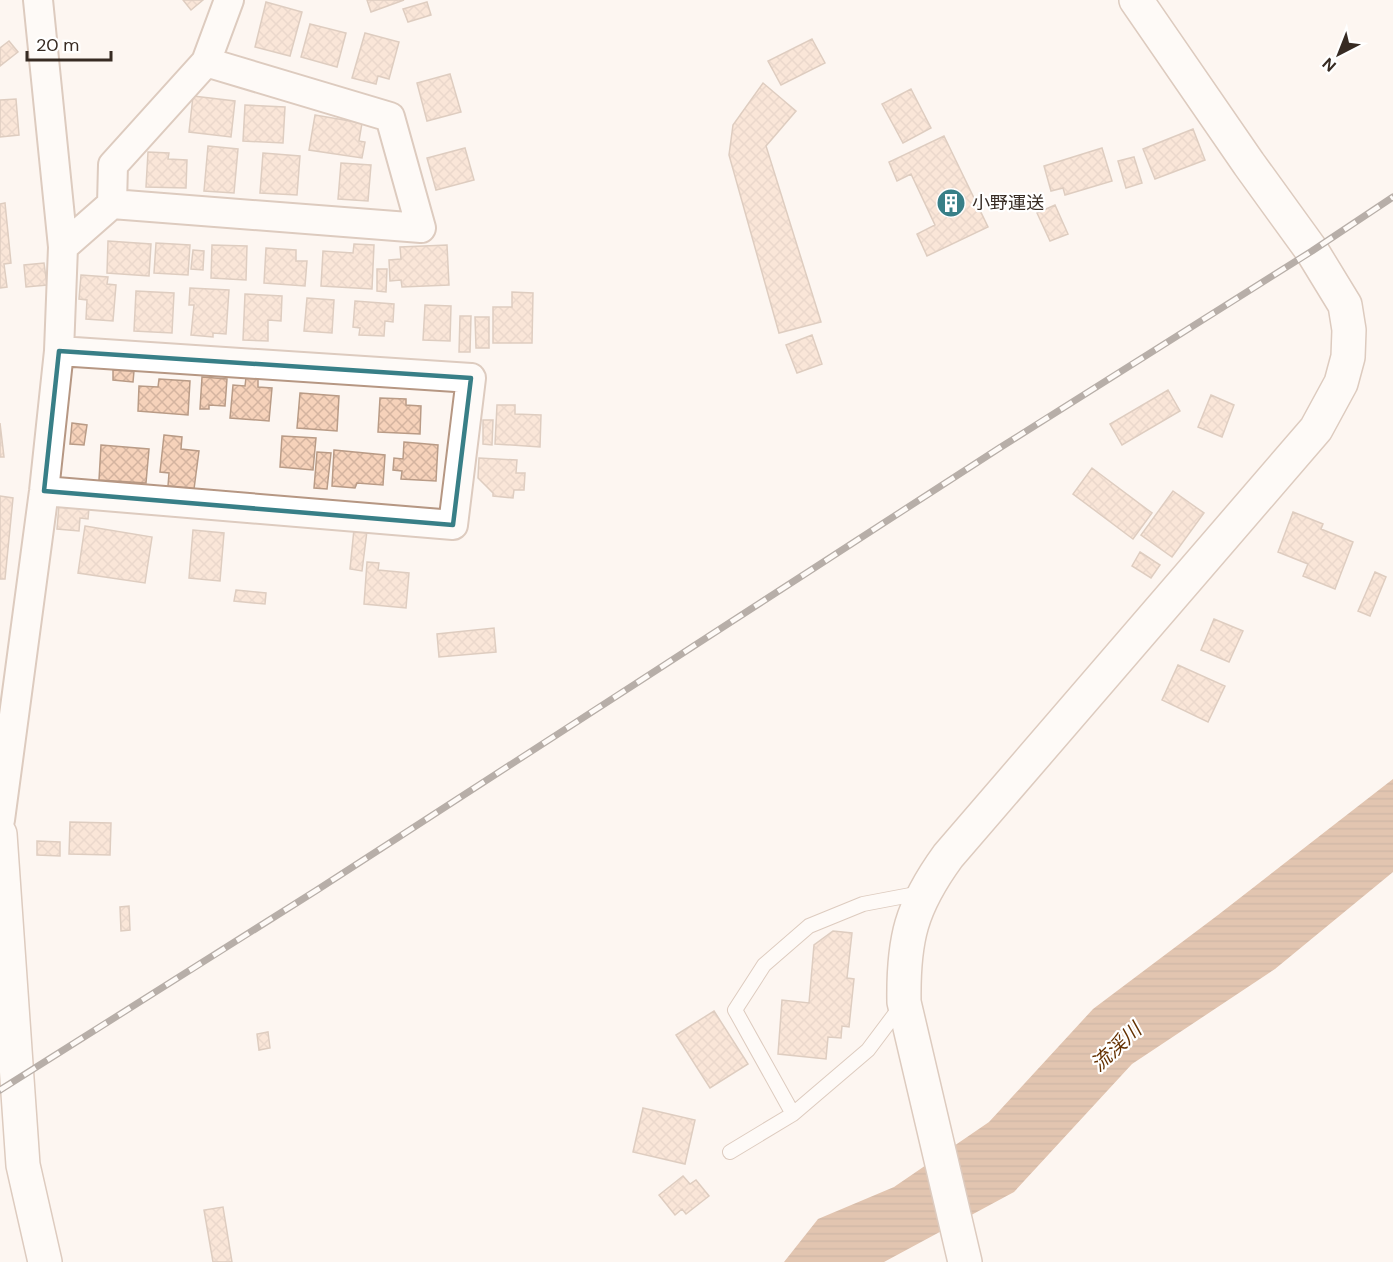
<svg xmlns="http://www.w3.org/2000/svg" width="1393" height="1262" viewBox="0 0 1393 1262" font-family="'DM Sans','Noto Sans JP',sans-serif">
<defs>
<pattern id="water-rules" width="6" height="5" patternUnits="userSpaceOnUse" patternTransform="scale(1.5)"><rect width="6" height="5" fill="#c18962"/><path d="M0 2.5h6" fill="none" stroke="#9e7050"/></pattern>
<pattern id="building-cross-hatch" width="8" height="8" patternUnits="userSpaceOnUse" patternTransform="scale(1.5)"><rect width="8" height="8" fill="#f6d2ba"/><path d="M0 0l8 8M0 8l8-8" fill="none" stroke="#d4b4a0"/></pattern>
</defs>
<rect width="100%" height="100%" fill="#fdf6f1"/>
<path fill="url(#water-rules)" d="M1393,779v93l-118,97 -143,95 -118,128 -130,70h-100l34,-43 76,-32 95,-65 104,-113 125,-94z"/>
<path fill="url(#building-cross-hatch)" stroke="#b99b86" stroke-width="1.5" d="M183,0h20l-12,10z
M367,0h37l-33,12z
M266,2l36,10 -12,44 -35,-9z
M427,2l4,13 -23,7 -5,-13z
M310,24l36,9 -9,34 -36,-10z
M365,33l34,9 -10,37 -11,-3 -2,8 -24,-6z
M812,39l13,24 -44,22 -13,-24z
M9,41l9,11 -18,14v-18z
M450,74l11,38 -34,9 -10,-38z
M763,83l33,28 -30,35 55,176 -42,11 -50,-178 4,-30z
M911,89l20,39 -28,15 -21,-39z
M193,96l42,5 -4,36 -42,-5z
M16,99l3,36 -19,2v-37z
M245,105l40,2 -2,36 -40,-2z
M315,115l47,8 -3,18 6,1 -3,16 -53,-8z
M1193,129l12,31 -50,19 -12,-30z
M944,136l44,91 -61,29 -10,-22 18,-9 -24,-51 -14,7 -8,-19z
M208,146l30,3 -4,44 -30,-2z
M465,148l9,32 -38,10 -9,-32z
M1102,148l10,33 -47,14 -2,-7 -12,3 -7,-25z
M148,152l21,1 -1,6 19,1 -1,28 -40,-1z
M263,153l37,3 -3,39 -37,-2z
M1134,157l8,26 -16,5 -8,-27z
M341,163l30,2 -3,36 -30,-2z
M5,203l6,60 -7,1 3,23 -7,1v-84z
M1055,205l13,29 -18,7 -13,-28z
M108,241l43,3 -2,32 -42,-3z
M156,243l34,2 -2,30 -34,-2z
M354,244l20,1 -2,44 -51,-3 2,-35 30,2z
M212,245l35,1 -1,34 -35,-2z
M447,245l2,40 -47,2 -1,-7 -11,1 -1,-21 12,-1 -1,-12z
M266,248l30,2v11h11l-2,25 -41,-3z
M193,250l11,1 -1,19 -12,-1z
M44,263l3,22 -21,2 -2,-22z
M377,269h10l-1,23 -9,-1z
M81,275l27,2 -1,7 9,1 -3,36 -27,-2 1,-19 -8,-1z
M190,288l39,2 -3,44 -13,-1v4l-22,-2 3,-30h-5z
M136,291l38,2 -2,40 -38,-2z
M512,292l21,1 -1,50h-39v-36h19z
M245,294l37,2 -1,25 -13,-1v21l-25,-1z
M307,298l27,2 -2,33 -28,-2z
M355,301l39,3 -1,18 -8,-1 -1,15 -25,-1 1,-7 -7,-1z
M425,305l26,1 -1,35 -27,-1z
M460,316h11l-1,36h-11z
M475,317h14v31h-13z
M812,335l10,29 -25,9 -11,-28z
M113,370l21,1 -1,11 -20,-2z
M202,377l25,2 -2,27 -16,-1v4h-9z
M246,378l12,1v8l14,1 -3,33 -39,-3 3,-33 12,1z
M159,379l31,2 -2,34 -50,-4 1,-25 19,1z
M1168,390l12,21 -58,34 -12,-21z
M300,393l39,3 -2,35 -40,-3z
M1211,395l23,10 -12,32 -24,-10z
M380,398l26,1v6l15,1 -1,28 -42,-2z
M497,405h18v9l26,1 -1,32 -45,-3z
M483,420h10l-1,25 -9,-1z
M0,423l4,34h-4z
M72,423l15,2 -3,20 -14,-1z
M164,435l18,2 -1,12 18,2 -5,38 -26,-3 1,-13 -9,-1z
M282,436l34,2 -3,32 -33,-3z
M404,442l34,3 -2,36 -35,-2 1,-8 -9,-1 1,-12 9,1z
M101,445l48,4 -3,34 -47,-3z
M334,450l51,5 -2,30 -26,-2 -2,5 -23,-2z
M317,452l14,1 -4,36 -13,-1z
M479,458l38,2 -1,13h9l-1,17h-10l-1,8 -20,-2v-3l-15,-15z
M1092,468l60,45 -19,26 -60,-45z
M1173,491l31,22 -32,44 -31,-22z
M0,496l13,2 -8,81h-5z
M59,505l30,3 -1,11 -8,-1 -1,13 -22,-2z
M1293,512l30,12 -2,5 32,13 -18,47 -32,-13 5,-12 -30,-12z
M85,526l67,11 -7,46 -67,-10z
M354,529l13,2 -5,40 -12,-2z
M193,530l31,3 -4,48 -31,-3z
M1140,552l20,13 -9,13 -19,-12z
M367,562l12,1 -1,7 31,3 -3,35 -42,-4z
M1375,572l11,5 -16,39 -12,-5z
M236,590l30,3 -1,11 -31,-3z
M1214,619l29,12 -14,31 -28,-12z
M494,628l2,24 -57,5 -2,-23z
M1178,665l47,21 -17,36 -46,-22z
M70,822l41,1 -1,32 -41,-1z
M37,841l23,1v14l-23,-1z
M129,906l1,24 -9,1 -1,-24z
M833,931l19,2 -5,45 7,1 -5,48 -7,-1 -1,12 -13,-1 -2,22 -48,-5 4,-54 27,3 5,-58z
M714,1011l34,53 -38,24 -34,-53z
M268,1032l2,16 -11,2 -2,-16z
M643,1108l52,12 -10,44 -52,-12z
M683,1176l7,8 6,-4 13,16 -23,18 -4,-5 -7,6 -16,-20z
M223,1207l9,55h-19l-9,-52z"/>
<g fill="none" stroke-linecap="round" stroke-linejoin="round">
<g stroke="#b69783" stroke-width="16">
<path id="service" d="M793,1114l-58,-104 29,-45 45,-39 54,-22 58,-11
M730,1152l63,-38 75,-64 33,-44"/>
</g>
<g stroke="#b69783" stroke-width="32">
<path id="minor" d="M112,204l309,24 -31,-111 -184,-55
M63,247l49,-43 1,-39 93,-103 23,-62
M44,491l409,34 18,-147 -412,-27
M0,820l44,-329 15,-140 4,-104 -25,-247"/>
</g>
<g stroke="#b69783" stroke-width="36">
<path id="tertiary" d="M0,834l23,331 22,97
M965,1262l-61,-260c-1,-63 7,-95 44,-146l368,-427 25,-46 7,-26 1,-27 -4,-25 -33,-54 -63,-87 -113,-164"/>
</g>
<use href="#service" stroke="#fff" stroke-width="14"/>
<use href="#minor" stroke="#fff" stroke-width="28"/>
<use href="#tertiary" stroke="#fff" stroke-width="33"/>
<g stroke="#635851" stroke-width="7">
<path id="rail" d="M0,1090l317,-200 684,-443 311,-196 81,-54"/>
</g>
<use href="#rail" stroke="#fff" stroke-width="4.5" stroke-dasharray="14" stroke-linecap="butt"/>
</g>
<path d="M0 0H1393V1262H0ZM59,351l412,27 -18,147 -409,-34z" fill="#fdf6f1" fill-opacity=".55" fill-rule="evenodd"/>
<path fill="none" stroke="#387f87" stroke-width="4.5" stroke-linejoin="round" d="M59,351l412,27 -18,147 -409,-34z"/>
<defs>
<g id="building-disc" transform="scale(1.5)"><circle r="9.5" fill="#387f87" stroke="#fff"/><path d="M-4-6H4V6H1V3H-1V6H-4ZM-2.5-4.3h1.7v1.8h-1.7ZM.8-4.3h1.7v1.8H.8ZM-2.5-1h1.7V.8h-1.7ZM.8-1h1.7V.8H.8Z" fill="#fff"/></g>
</defs>
<g fill-rule="evenodd">
<use href="#building-disc" x="951" y="203"/>
</g>
<g text-anchor="middle" dominant-baseline="central" stroke-width="4.5" stroke-linejoin="round" paint-order="stroke">
<g font-size="18" fill="#372b23" stroke="#fff" text-anchor="start">
<text x="972" y="203">小野運送</text>
</g>
<g font-size="20" font-style="italic" fill="#643000" stroke="#fff">
<text transform="translate(1116 1047) rotate(-43)">流渓川</text>
</g>
</g>
<g transform="translate(1339 54) rotate(222)" stroke="#ffffff" stroke-width="4.5" paint-order="stroke">
<path d="M0-4.5L10 22L0 15L-10 22Z" fill="#372b23"/>
<text y="-9" font-size="16" font-weight="bold" text-anchor="middle" fill="#372b23">N</text>
</g>
<path d="M27 51v9h84v-9" fill="none" stroke="#372b23" stroke-width="3"/>
<text x="36" y="51" font-size="18" fill="#372b23" stroke="#ffffff" stroke-width="4.5" paint-order="stroke">20 m</text>
</svg>
